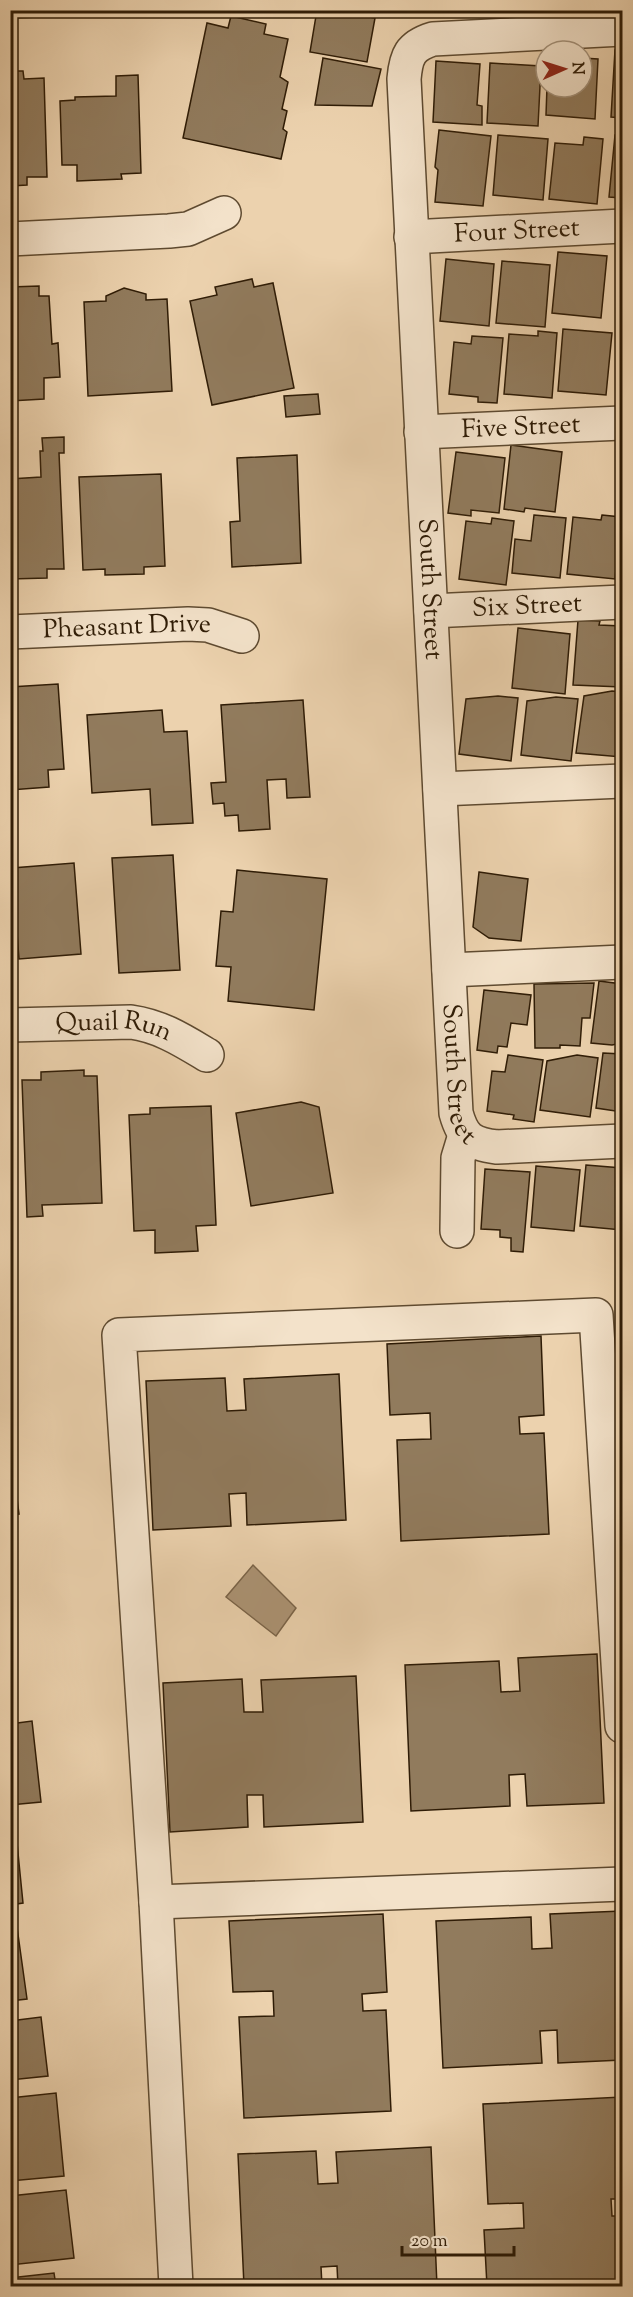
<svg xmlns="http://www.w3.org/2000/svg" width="633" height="2297" viewBox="0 0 633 2297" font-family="'Sorts Mill Goudy',serif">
<rect width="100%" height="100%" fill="#ecd2ae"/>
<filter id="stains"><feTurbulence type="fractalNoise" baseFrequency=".00333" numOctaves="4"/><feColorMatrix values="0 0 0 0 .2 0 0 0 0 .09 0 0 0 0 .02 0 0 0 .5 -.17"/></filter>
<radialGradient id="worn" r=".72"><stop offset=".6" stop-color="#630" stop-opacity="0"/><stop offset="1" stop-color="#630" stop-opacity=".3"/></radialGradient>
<path fill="#ac9475" stroke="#7a6449" stroke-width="1.5" d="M253,1565l43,43 -20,28 -50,-39z"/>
<path fill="#917b5d" stroke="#2f1c06" stroke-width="1.5" d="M10,10h30v7l-30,1z
M317,10h12l46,8 -8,44 -57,-10z
M231,16l35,8 -2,10 24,5 -8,38 8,5 -6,27 5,2 -4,18 4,3 -6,27 -98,-21 24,-115 21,5z
M615,50l7,1v67l-11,-1z
M323,58l58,11 -9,37 -57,-1z
M582,58l16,1 -3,60 -49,-4 1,-28h35z
M436,61l44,3 -3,41 5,1v19l-49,-3z
M490,63l51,3 -3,60 -51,-3z
M10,71h13l1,8 20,-1 3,99h-20v8l-17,1z
M138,75l3,98 -20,1 1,5 -45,2v-16h-15l-2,-64 15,-1v-3l41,-1v-20z
M439,130l52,6 -8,70 -48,-4 3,-32 -3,-3z
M498,135l50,4 -5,61 -50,-5z
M615,135l7,1v62l-13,-1z
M584,137l19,2 -6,65 -48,-5 6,-56 28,2z
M558,252l49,4 -6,62 -49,-5z
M446,259l48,5 -5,62 -49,-5z
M502,261l48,4 -5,62 -49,-4z
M622,275v36l-3,-1z
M252,279l2,8 19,-4 21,105 -82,17 -22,-104 27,-6 -2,-8z
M39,286v10h10l3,48 6,-1 2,34 -16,1v21l-34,2v-114z
M124,288l22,6v6l21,-1 5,92 -84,5 -4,-94 22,-1v-5z
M563,329l49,4 -6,62 -48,-4z
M538,331l19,2 -5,65 -48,-4 5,-60 29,2z
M472,336l31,2 -6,65 -19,-1v-5l-29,-3 5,-52 17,2z
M318,394l2,20 -34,3 -2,-21z
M64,437v16h-5l5,116h-17v9l-37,1v-100l31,-2 -1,-26h3l-1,-13z
M511,445l51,7 -7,60 -30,-4 -1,4 -20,-3z
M456,452l49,6 -6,55 -28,-3v6l-23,-3z
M297,455l4,108 -69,4 -2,-45 10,-1 -3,-63z
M161,474l4,92 -21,1v7l-39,1v-6l-22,1 -4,-93z
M534,515l32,3 -6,60 -48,-5 3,-34 16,2z
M602,515l19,2 -6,62 -48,-5 6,-57 28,3z
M492,518l22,3 -8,64 -47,-6 7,-58 25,3z
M578,620l22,1 -1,4 23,1v61l-49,-2z
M518,628l52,6 -5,60 -53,-6z
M58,684l6,85 -16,1 1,17 -39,3v-103z
M612,691l10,1v65l-46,-4 8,-57z
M498,696l20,2 -7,63 -52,-7 7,-55z
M556,697l22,2 -7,62 -50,-6 6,-54z
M303,700l7,97 -23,1 -1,-19 -19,1 3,49 -31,2 -1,-16 -13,1 -1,-13 -11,1 -2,-21 15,-1 -5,-77z
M162,710l2,22 23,-1 6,92 -41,2 -2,-36 -58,4 -5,-78z
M173,855l7,115 -61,3 -7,-115z
M74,863l7,91 -62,5 -7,-91z
M237,870l90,9 -13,131 -86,-9 3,-34 -15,-1 5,-55 12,1z
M479,872l49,7 -7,62 -32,-3 -16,-11z
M599,981l23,3v59l-10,2 -21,-2z
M594,983l-4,35h-8l-2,28 -20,-1v3h-25l-1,-64z
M484,990l47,5 -4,30 -16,-2 -4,24 -9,-1 -1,7 -20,-3z
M603,1053l19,1v58l-26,-4z
M508,1055l35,5 -9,62 -21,-3 1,-4 -27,-4 5,-40 13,1z
M577,1055l21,3 -8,59 -50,-7 7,-49z
M84,1070v6h13l5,127 -60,2 1,11 -16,1 -5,-137h19v-8z
M301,1102l18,5 14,86 -82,13 -15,-93z
M211,1106l5,119 -20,1 2,25 -43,2v-23l-21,1 -5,-116 21,-1v-6z
M586,1165l36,3v62l-42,-4z
M536,1166l44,4 -6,61 -43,-4z
M485,1169l45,3 -7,80 -12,-1v-13l-11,-1v-7l-19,-1z
M541,1336l3,79 -25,2 1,17 24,-1 5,101 -148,7 -4,-101 34,-1 -1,-26 -40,2 -3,-71z
M339,1374l7,146 -99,5 -1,-32 -17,1 2,32 -78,4 -7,-149 79,-3 2,33 19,-1 -2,-31z
M10,1444l9,70 -9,1z
M597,1654l7,149 -77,3 -2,-32 -16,1 1,31 -99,5 -6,-146 94,-4 2,31 19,-1 -2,-33z
M356,1676l7,146 -99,5 -1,-32h-16l1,32 -78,5 -7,-149 79,-4 2,33h19l-2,-32z
M32,1721l9,81 -31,3v-81z
M15,1823l8,80 -13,2v-81z
M622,1911v149l-64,3 -1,-33 -17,1 2,32 -99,5 -7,-147 95,-4 1,32 20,-1 -2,-34z
M383,1914l4,78 -25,2 1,17 23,-1 5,101 -147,7 -5,-101 35,-1 -1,-25 -40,1 -4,-71z
M16,1920l11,79 -17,2v-80z
M41,2017l7,59 -38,4v-59z
M56,2093l8,83 -54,5v-83z
M622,2097v102h-11l1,17h10v70h-135l-3,-56 40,-2 -1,-25 -35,1 -5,-100z
M431,2147l6,139h-99l-1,-20 -16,1 1,19h-78l-6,-132 78,-3 2,33 20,-1 -2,-31z
M66,2190l8,68 -64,7v-69z
M54,2273l2,13h-46v-8z"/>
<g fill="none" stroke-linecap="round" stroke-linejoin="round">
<g stroke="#5e4a30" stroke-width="36">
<g id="minor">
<path id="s1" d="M622,29l-189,10c-23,7 -27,17 -29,40l52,1034c7,25 15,31 41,34l125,-6"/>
<path id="s2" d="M411,237l211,-11"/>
<path d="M10,239l159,-8 19,-2 36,-16"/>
<path id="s3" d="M421,432l201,-9"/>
<path id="s4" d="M431,611l191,-9"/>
<path id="s5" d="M10,632l178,-8 20,1 34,11"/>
<path d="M440,789l182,-8"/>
<path d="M449,970l173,-8"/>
<path id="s6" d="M10,1025l121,-3c29,4 51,18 76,33"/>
<path d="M457,1231l1,-73 7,-23"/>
<path d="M156,1902l466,-18"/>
<path d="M176,2286l-20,-384 -37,-567 477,-20 26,411"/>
</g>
</g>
<use href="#minor" stroke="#f3e2ca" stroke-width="33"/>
</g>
<g text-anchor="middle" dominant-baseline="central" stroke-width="5" stroke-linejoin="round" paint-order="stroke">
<g font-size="26" fill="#2f1c06" stroke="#f3e2ca">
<text stroke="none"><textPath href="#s2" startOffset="106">Four Street</textPath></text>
<text stroke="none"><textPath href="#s3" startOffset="100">Five Street</textPath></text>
<text stroke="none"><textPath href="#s1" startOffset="754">South Street</textPath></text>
<text stroke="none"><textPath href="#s4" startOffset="96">Six Street</textPath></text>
<text stroke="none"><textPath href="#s5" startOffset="117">Pheasant Drive</textPath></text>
<text stroke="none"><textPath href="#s6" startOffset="104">Quail Run</textPath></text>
<text stroke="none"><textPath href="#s1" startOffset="1240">South Street</textPath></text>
</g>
</g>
<rect width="633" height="2297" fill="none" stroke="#ecd2ae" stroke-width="36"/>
<rect x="12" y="12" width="609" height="2273" fill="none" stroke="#2f1c06" stroke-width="3"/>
<rect x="18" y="18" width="597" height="2261" fill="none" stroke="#2f1c06" stroke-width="1.5"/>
<g transform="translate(564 69) rotate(87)"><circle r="28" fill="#f3e2ca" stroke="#a5937c" stroke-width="1.5"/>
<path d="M0-4.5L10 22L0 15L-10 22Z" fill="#8f2418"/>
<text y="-9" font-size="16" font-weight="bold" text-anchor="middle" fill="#2f1c06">N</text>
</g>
<path d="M402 2246v9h112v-9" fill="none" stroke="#2f1c06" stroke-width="3"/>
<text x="411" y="2246" font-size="18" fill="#2f1c06" stroke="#f3e2ca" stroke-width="4.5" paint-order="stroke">20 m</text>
<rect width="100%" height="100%" filter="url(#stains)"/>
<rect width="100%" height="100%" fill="url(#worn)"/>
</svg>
